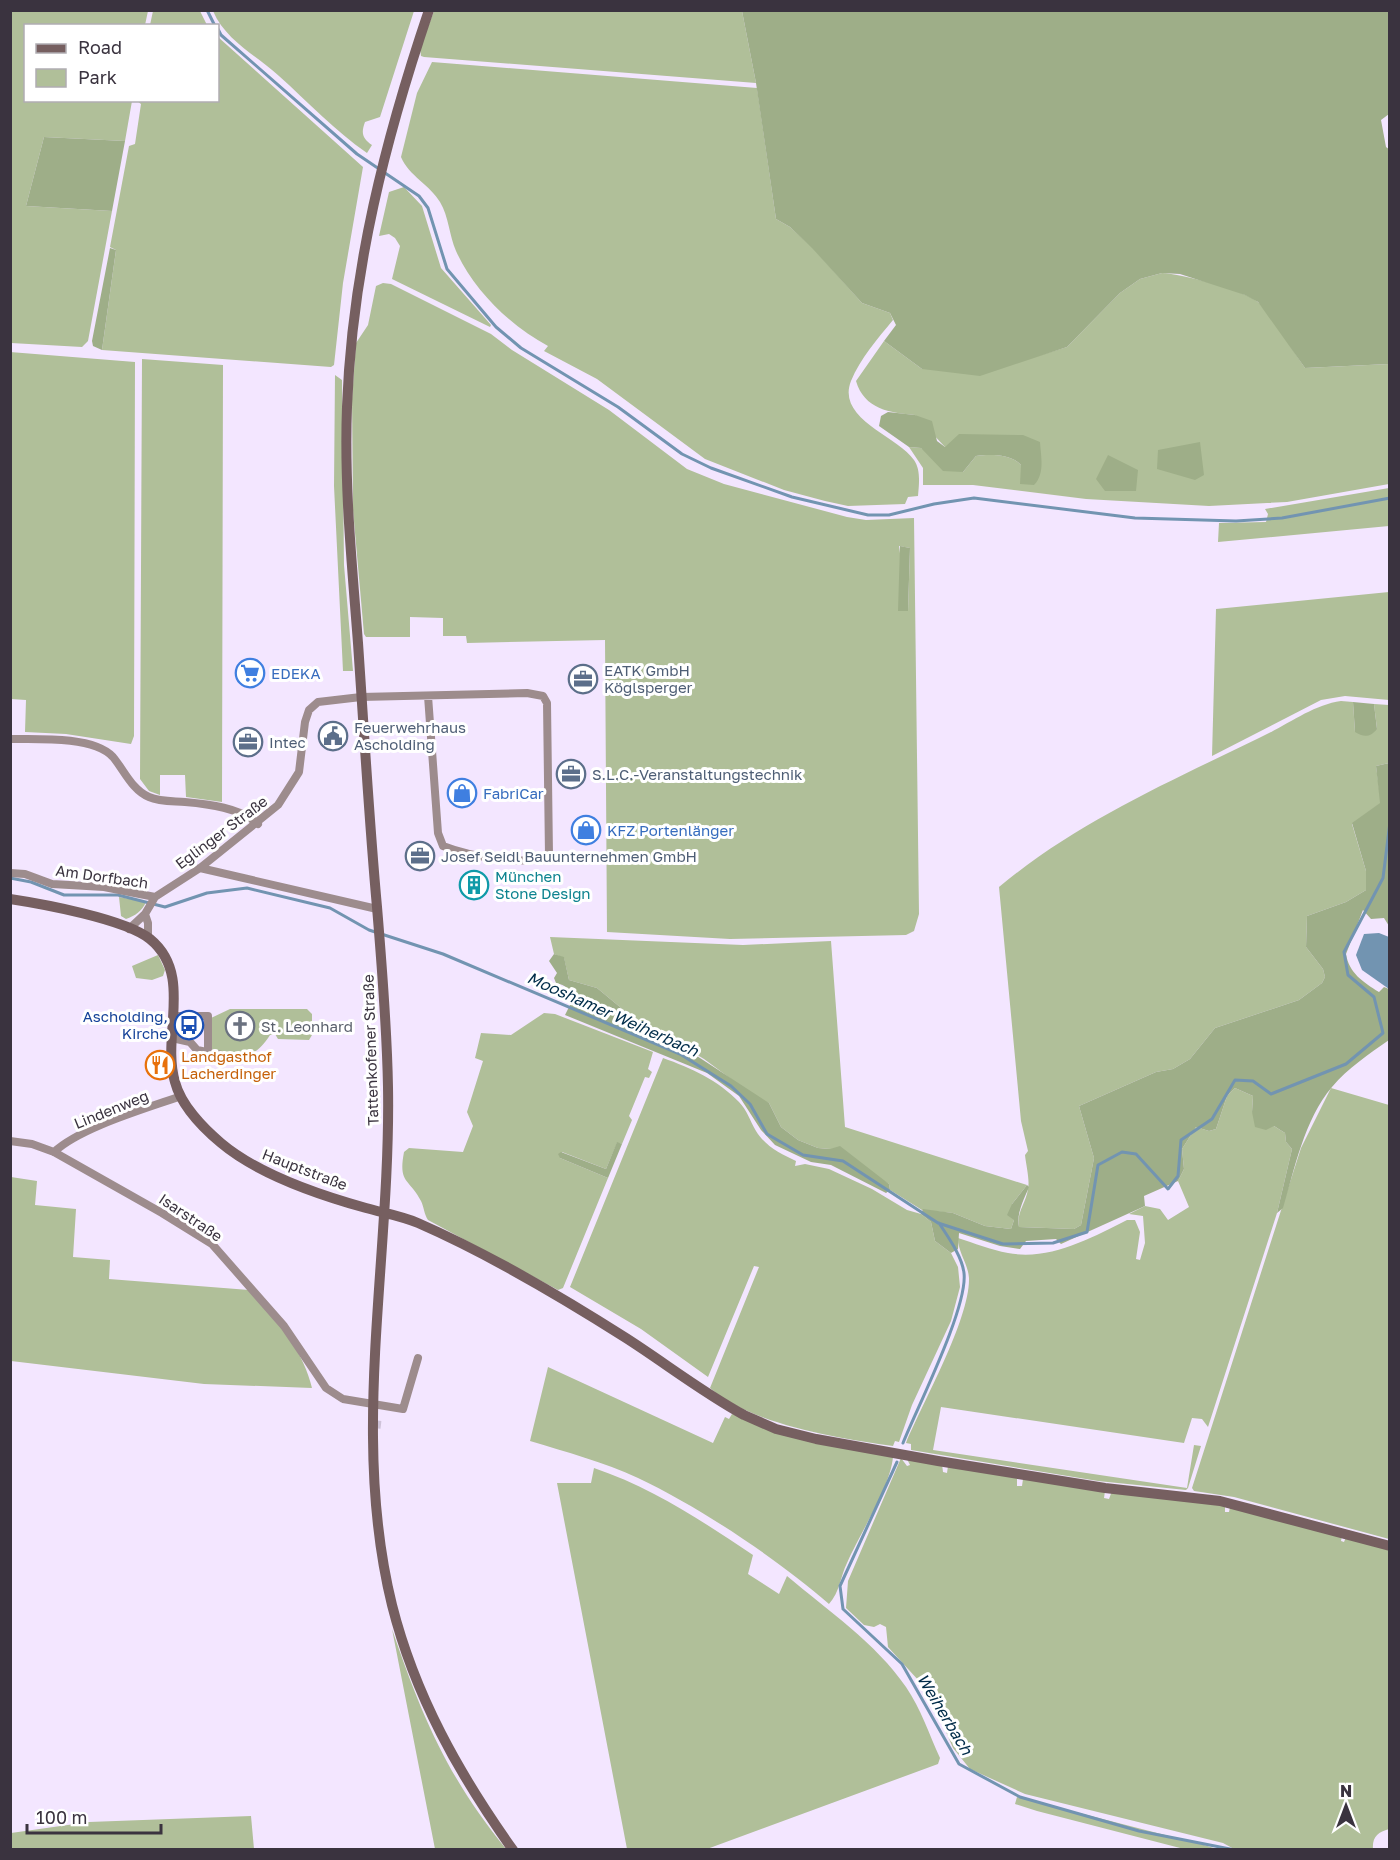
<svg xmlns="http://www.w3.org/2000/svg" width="1400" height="1860" viewBox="0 0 1400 1860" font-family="'Golos Text',sans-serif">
<rect width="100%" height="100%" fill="#f3e6ff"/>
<path fill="#b0bf99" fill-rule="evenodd" d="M10,11h138l-3,14 -119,1v74l106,1 -7,40 -81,-4 -18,69 86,5 -24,130 -6,6 -71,-4z
M153,11h47l7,14h-57z
M213,11h201l-34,106 -15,5c-4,11 -3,16 7,23l-5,8c-32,-22 -59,-51 -88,-77 -23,-21 -53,-35 -66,-65z
M434,11h308l14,72 -332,-26 -3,-1 -1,-8z
M218,37l145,130 -20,116 -9,82 -3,2 -229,-17 14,-100 -6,-3 19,-101 6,-2 6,-40 -4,-3 81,-1z
M432,62l325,26 19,131 14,8 23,21 49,55 28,10 3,7c-15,18 -33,39 -42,61 -15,38 46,55 63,79 7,10 5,24 4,36l-10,1 -3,7 -57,2 -23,-5 -41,-11 -79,-31 -108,-80 -53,-28 4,-5c-37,-20 -74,-55 -92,-95 -7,-16 -7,-34 -16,-49 -10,-17 -31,-26 -39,-45l16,-64z
M404,187l18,19 19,62 50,57 -1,2 -98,-48 8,-33 -5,-8 -6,-4 -10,2 10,-44z
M1162,273c19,1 84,17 97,30 17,19 31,44 46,65l84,-4v120l-102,18 -78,4 -123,-7 -113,-14h-50v-17l-14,-21 12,1 42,24 13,-16c14,-2 35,-2 45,9l19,-22 -95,4 -30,-32c-25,-2 -51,-6 -59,-34l28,-40 38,28 109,-11 36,-11 53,-54 20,-14z
M383,283l8,1 100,50 21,16 97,60 78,59 37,15 123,33 19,3 48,-2 5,396 -5,17 -8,4 -176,4 -123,-7 -2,-292 -138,3 -1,-7h-23v-18l-33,-1v20h-44l-2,-3 -11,-124 -1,-111 4,-56 12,-18 8,-39zM899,546l11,2 -2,63z
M10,352l125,10 -1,374 -3,8 -65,-10 -41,-2 1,-32 -15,-1z
M142,359l81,6 -1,437 -36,-5 -1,-22h-25v20l-11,-4 -9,-12z
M335,375l7,5 2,185 9,106h-10l-9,-185z
M1389,488v38l-171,16 1,-19 47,-1 2,-8 -3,-5z
M1389,592v108l-44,-4 -24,4 -109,56 4,-147z
M1341,701l12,1 2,30 22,-3 -3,-25 15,1v58l-13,3 5,37 -29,21 14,47v19l-20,12 -39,14 -1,31 17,22 2,8 -3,6 -23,17 -84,28 -25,31 -17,10 -17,3 -77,34 15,52 -13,67 -7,4 -55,-2c-3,-14 7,-24 9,-38 2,-9 -2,-24 -3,-34l3,-4 -7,-30 -22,-234c78,-65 170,-105 260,-149 27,-12 53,-33 82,-37z
M119,897l27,5c-4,9 -11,14 -20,17l-5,-3z
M550,937l193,8 88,-4 14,186 182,58 -15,19 2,16 -3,9 -26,-3 -32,-13 -31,-3 -32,-20 -1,-6 -59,-35 -12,-1 -20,-8 -17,-13 -12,-24 -8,-2 -57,-42 -27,-16 -28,-12 -52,-43 -28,-8 -5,-22 -10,-4z
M158,955l7,15 -2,6 -11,4 -16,-2 -4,-12z
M230,1009h77l5,5v21l-3,5 -31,-1 -3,-5 -5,1c-18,28 -30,21 -59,14v-31z
M544,1013l11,1 98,38 -5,17 4,3 -3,6 -4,-1 -16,39 3,4 -10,24 -5,-1 -11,26 -44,-17 -2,6 48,20 -45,110 -5,2 -130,-70c-4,-6 -4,-13 -7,-19 -12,-23 -23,-17 -17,-49l5,-4 54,4 10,-26 -6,-14 16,-51 -8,-3 6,-25 30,2z
M663,1058c28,10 55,22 76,44 8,8 11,19 17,29 9,15 25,23 40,30l-1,5 10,-2 24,5 43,20 35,21 14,4 10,8 4,19 16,12 7,14 2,20 -9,34 -39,84 -13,37 -4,-1 -2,5c-54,-8 -141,-21 -183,-58l49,-121 -5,-1 -46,111 -67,-48 -71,-42z
M1235,1088l18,8 -1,16 33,21 1,9 6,7 -15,64 -69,214 -6,-8 -10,-1 -8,25 -243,-36 -8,43 254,38 7,-43 7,1 -13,42 -2,2 -88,-9 -187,-31v-6l-5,-1c17,-41 64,-124 63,-165 -1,-15 -11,-25 -11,-40 16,5 33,12 50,15 42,8 83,-15 119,-33h8l5,12 -4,27 4,1 5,-17 -2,-27 -14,-2 16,-8 15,3 8,11 21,-13 -11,-26 6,-12 -2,-20 14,-22 13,4 7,-2 11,-33z
M1331,1088l58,17v434l-155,-42 -40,-6 -2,-3 109,-340z
M11,1177l26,4 -2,24 41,4 -3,48 37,3 -1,19 140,11c26,25 55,62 63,98l-108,-4 -193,-23z
M548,1367l165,76 12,-26 4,2 3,-5 161,43c-3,31 -33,76 -46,106 -7,14 -7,29 -18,41 -53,-46 -128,-96 -191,-126 -34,-16 -72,-26 -108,-37z
M901,1458l6,8 3,-1 -3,-6 35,5 1,8 4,1 1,-7 69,12v8h5l1,-7 82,12 -1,7 5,1 3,-8 113,15v6h4l1,-5 112,29 -1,5 3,1 2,-5 43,13v279c-11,3 -17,8 -16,20h-139l-11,-6 -198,-49 -55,-25 -17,-21 -16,-37 -18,-30 -31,-34 -2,-20 -6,-3 -6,3 -10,-2 -18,-17 2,-27z
M594,1468c59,20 108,53 159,87l-5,19 31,20 8,-18c40,34 89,67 119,111 15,22 23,47 34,71l-2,6 -231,85h-80l-70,-366h34z
M392,1629c30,88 55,147 114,220h-71z
M1017,1797l187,48 13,4h-33l-147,-38 -22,-7z
M251,1816l3,33h-243v-16l78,-11z"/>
<path fill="#9eae88" d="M742,11h647v103l-8,6 5,27 4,3 -1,214 -84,4 -47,-66 -13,-7 -65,-21 -18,-1 -22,6 -20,14 -53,54 -87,29 -58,-7 -38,-28 12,-16 -6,-12 -28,-10 -50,-55 -22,-21 -14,-8 -20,-136z
M44,137l81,4 -13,70 -86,-5z
M110,248l6,2 -14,100 -9,-4 -1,-5z
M888,412l27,3 17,6 5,20 8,6 14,-13 64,1 17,7c1,15 5,32 -6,43l-14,-1 1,-19c-10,-11 -31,-11 -45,-9l-13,16 -20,-1 -22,-23 -12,-1 -30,-21 2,-10z
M1200,442l4,33 -9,5 -38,-11 1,-19z
M1108,455l30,15 -2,21h-31l-9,-12z
M900,546l10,2 -2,63h-10z
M1353,702l21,2 3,25c-7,9 -14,8 -22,3z
M1389,763v163l-5,-8 -13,1 -8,-9 -17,44c3,19 17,28 33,38l5,-5 5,2v51c-20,14 -41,28 -57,47 -28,33 -37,81 -49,121l-6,5 15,-64 -6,-7 -1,-9 -11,-7 -8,4 -11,-3 -3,-15 1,-16 -18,-8 -8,8 -11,33 -7,2 -13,-4 -14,22 2,20 -6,12 -34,15 1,10 -84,38 -5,-5 -30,2 -6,8 -20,-3 -41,-13 -1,16 -7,4 -16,-12 -4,-19 -10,-8 2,-5 30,4 32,13 26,3 3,-9 -7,-5 5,-11 15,-19 2,2c-5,12 -13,27 -10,40l55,2 7,-4 13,-67 -15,-52 77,-34 17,-3 17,-10 25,-31 84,-28 23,-17 3,-6 -2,-8 -17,-22 1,-31 39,-14 20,-12v-19l-14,-48 28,-20 -4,-37z
M554,954l10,3 5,23 28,8 52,43 28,12 92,60 12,24 17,13 20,8 12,1 10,-3 49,38 1,6 -4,3 -55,-28 -20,-3 -36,-17 -14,-15 -22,-34 -32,-23 -142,-58 8,-16c-3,-9 -7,-14 -17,-16l-2,-5 3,-5 -8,-12z
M617,1142l5,2 -14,34 -48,-20 -2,-4 3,-2 45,17z"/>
<path fill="#7294b1" d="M1379,933l10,4v52l-27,-19 -6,-15 8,-21z"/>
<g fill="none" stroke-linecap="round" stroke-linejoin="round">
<path stroke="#7294b1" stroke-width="3" d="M207,10l8,16
M218,29l3,6 136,119 62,42 9,12 19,61 49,58 25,21 97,59 64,47 29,14 81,29 76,18h21l45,-11 40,-6 161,20 101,3 46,-3 108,-20
M10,878l21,4 33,13h54l47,12 42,-14 40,-5 83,20 39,22 74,24 237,100 51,32 19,18 17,30 36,21 40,6 95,62 65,21 50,-1 34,-11 11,-67 24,-13 14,2 32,35 10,-13 3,-36 31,-21 23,-39 18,1 18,13 75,-30 37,-31 -9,-36 -26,-22 -4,-23 39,-74 7,-56
M903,1443c15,-37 65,-136 61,-170 -2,-17 -16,-36 -25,-50
M897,1462l-57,124 3,23 59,55 57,100 61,33 119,34 96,19"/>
<path stroke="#cec2d9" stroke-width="8" stroke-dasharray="8 4" stroke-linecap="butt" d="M373,1424l9,1"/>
<path stroke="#9d8c8d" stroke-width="8" d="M10,739c26,0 84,-3 103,18 11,13 19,33 36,40 11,5 24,4 36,5 23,2 56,6 73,22
M200,868l177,41
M10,873l15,1 27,10 52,3 51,10
M129,929l16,-15
M148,937v-14l-3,-9 10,-17 45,-29 78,-63 21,-33 6,-50 4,-12 9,-8 43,-5 166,-4 16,3 4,7 2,152c-22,13 -83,0 -106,-9l-5,-13 -10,-137
M174,1016h34v35
M172,1038l18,4 7,8 44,9
M10,1141l22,3 22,8 108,61 50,31 72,82 42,62 17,11 60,10 15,-51
M54,1152c27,-25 91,-43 127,-56"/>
<path stroke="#765f60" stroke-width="10" d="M429,10c-44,130 -77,260 -82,397 -3,80 5,157 11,236 6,88 11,176 19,264 5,60 10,120 11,180 3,172 -38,348 4,518 23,91 67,169 121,245
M10,899c33,5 115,20 140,40 44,36 11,96 25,143 6,23 28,46 46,61 38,32 98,52 145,65 18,5 35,8 52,15 71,31 142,73 208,115 39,25 76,54 118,77l32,14 40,10 122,22 167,27 115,13 170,45"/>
</g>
<defs>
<g id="supermarket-ring" transform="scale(1.5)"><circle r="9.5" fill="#fff" stroke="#3f7fe0" stroke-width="1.5"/><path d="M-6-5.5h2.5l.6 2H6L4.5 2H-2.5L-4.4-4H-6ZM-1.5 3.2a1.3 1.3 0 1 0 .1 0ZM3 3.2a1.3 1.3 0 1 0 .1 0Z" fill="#3f7fe0"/></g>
<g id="office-ring" transform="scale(1.5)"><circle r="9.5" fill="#fff" stroke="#5c6f8a" stroke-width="1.5"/><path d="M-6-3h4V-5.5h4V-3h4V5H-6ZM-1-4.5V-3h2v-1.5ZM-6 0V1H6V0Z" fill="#5c6f8a"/></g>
<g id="civic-ring" transform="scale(1.5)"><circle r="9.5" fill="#fff" stroke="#5c6f8a" stroke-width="1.5"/><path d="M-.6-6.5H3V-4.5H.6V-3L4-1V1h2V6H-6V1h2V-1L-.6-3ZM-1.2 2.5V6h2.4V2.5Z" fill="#5c6f8a"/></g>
<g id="shop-ring" transform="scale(1.5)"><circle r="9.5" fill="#fff" stroke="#3f7fe0" stroke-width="1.5"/><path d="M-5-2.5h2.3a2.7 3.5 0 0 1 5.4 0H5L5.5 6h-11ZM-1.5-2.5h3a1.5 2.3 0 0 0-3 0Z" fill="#3f7fe0"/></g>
<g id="building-ring" transform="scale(1.5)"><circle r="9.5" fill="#fff" stroke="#0f9aa8" stroke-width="1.5"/><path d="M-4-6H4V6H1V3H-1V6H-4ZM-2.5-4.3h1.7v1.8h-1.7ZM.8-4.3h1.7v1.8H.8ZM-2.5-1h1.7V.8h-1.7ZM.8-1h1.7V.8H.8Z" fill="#0f9aa8"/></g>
<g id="bus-ring" transform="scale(1.5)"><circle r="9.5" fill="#fff" stroke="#1a4fb4" stroke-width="1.5"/><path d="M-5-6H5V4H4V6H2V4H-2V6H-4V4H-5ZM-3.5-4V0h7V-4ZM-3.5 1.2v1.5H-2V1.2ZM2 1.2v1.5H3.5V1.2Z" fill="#1a4fb4"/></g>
<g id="church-ring" transform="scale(1.5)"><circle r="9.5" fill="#fff" stroke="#6b7280" stroke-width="1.5"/><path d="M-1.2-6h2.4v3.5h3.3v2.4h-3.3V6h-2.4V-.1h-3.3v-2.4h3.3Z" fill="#6b7280"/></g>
<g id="restaurant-ring" transform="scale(1.5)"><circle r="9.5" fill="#fff" stroke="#e8710a" stroke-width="1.5"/><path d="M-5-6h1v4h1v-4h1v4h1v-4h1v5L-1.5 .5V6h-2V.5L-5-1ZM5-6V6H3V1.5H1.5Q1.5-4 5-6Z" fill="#e8710a"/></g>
</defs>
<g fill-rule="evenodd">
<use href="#supermarket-ring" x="250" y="673"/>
<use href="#office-ring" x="583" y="679"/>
<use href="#civic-ring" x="333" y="736"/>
<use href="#office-ring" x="248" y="742"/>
<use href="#office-ring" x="571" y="774"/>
<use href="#shop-ring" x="462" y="793"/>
<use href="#shop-ring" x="586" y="830"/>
<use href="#office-ring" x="420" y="856"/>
<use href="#building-ring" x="474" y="885"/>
<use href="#bus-ring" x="189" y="1025"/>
<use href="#church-ring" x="240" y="1026"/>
<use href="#restaurant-ring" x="160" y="1065"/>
</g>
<g text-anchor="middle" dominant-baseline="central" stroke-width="6" stroke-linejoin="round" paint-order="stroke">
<g font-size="15" fill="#4e5e75" stroke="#fff" text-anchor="start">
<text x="604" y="670">EATK GmbH<tspan x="604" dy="17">Köglsperger</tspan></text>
<text x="354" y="727">Feuerwehrhaus<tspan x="354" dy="17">Ascholding</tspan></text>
<text x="269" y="742">Intec</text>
<text x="592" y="774">S.L.C.-Veranstaltungstechnik</text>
<text x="441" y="856">Josef Seidl Bauunternehmen GmbH</text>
</g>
<g font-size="15" fill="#366cbe" stroke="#fff" text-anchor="start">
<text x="271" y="673">EDEKA</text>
<text x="483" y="793">FabriCar</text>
<text x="607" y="830">KFZ Portenlänger</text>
</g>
<g font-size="15" fill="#3a333f" stroke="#fff">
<text transform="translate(221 832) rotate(-37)">Eglinger Straße</text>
<text transform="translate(102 876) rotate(8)">Am Dorfbach</text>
<text transform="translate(370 1050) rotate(-92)">Tattenkofener Straße</text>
<text transform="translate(111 1109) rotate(-22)">Lindenweg</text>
<text transform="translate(305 1169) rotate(21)">Hauptstraße</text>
<text transform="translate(191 1217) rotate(34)">Isarstraße</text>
</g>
<g font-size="15" fill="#0d838f" stroke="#fff" text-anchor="start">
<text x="495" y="876">München<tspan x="495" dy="17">Stone Design</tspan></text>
</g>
<g font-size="15" fill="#164399" stroke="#fff" text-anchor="end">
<text x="168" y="1016">Ascholding,<tspan x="168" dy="17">Kirche</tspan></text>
</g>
<g font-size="15" fill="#5b616d" stroke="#fff" text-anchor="start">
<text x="261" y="1026">St. Leonhard</text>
</g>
<g font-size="15" fill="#c56008" stroke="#fff" text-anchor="start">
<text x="181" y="1056">Landgasthof<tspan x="181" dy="17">Lacherdinger</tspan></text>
</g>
<g font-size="16" font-style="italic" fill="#002c49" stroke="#fff">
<text transform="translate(613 1014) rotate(24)">Mooshamer Weiherbach</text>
<text transform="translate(945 1714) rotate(59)">Weiherbach</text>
</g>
</g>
<rect width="1400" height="1860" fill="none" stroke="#3a333f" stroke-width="24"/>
<rect x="24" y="24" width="195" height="78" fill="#ffffff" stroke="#b0adb2" stroke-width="1.5"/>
<rect x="36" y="44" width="30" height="9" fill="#765f60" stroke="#b0adb2" stroke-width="1.5"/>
<text x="78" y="54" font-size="18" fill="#3a333f">Road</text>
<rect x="36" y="69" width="30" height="18" fill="#b0bf99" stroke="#b0adb2" stroke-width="1.5"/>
<text x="78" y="84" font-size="18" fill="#3a333f">Park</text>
<g transform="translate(1346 1806)" stroke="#ffffff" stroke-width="4.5" paint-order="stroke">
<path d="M0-4.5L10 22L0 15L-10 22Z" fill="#3a333f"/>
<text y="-9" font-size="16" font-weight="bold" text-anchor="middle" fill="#3a333f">N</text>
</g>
<path d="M27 1824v9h134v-9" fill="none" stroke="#3a333f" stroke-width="3"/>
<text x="36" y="1824" font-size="18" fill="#3a333f" stroke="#ffffff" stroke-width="4.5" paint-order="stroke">100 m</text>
</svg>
